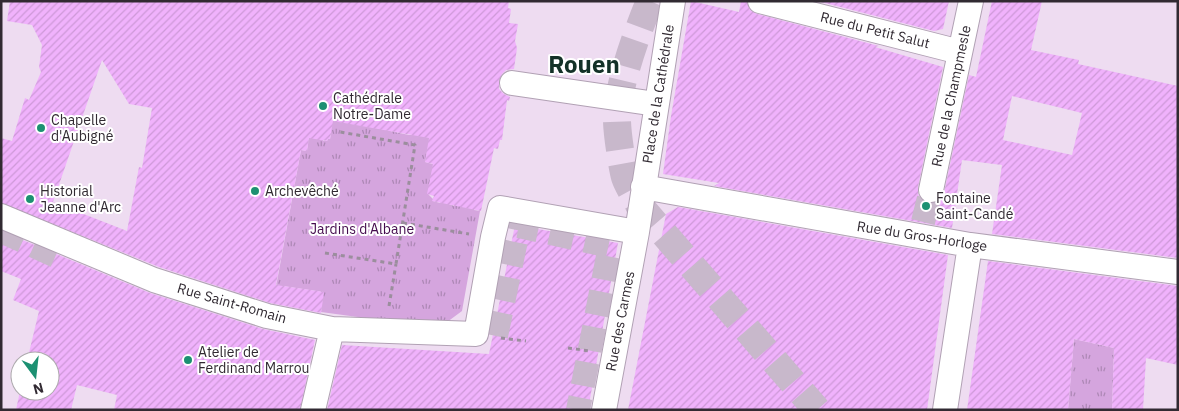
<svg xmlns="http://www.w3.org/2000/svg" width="1179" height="411" viewBox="0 0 1179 411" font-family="'IBM Plex Sans',sans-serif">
<defs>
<pattern id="grass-tufts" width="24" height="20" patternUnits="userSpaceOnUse" patternTransform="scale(1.25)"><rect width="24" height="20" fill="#d5a5de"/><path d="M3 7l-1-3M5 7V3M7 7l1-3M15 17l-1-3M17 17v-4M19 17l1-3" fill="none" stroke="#ad87b5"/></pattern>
<pattern id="building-hatch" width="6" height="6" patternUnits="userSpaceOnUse" patternTransform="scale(1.25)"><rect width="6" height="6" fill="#f0b2fc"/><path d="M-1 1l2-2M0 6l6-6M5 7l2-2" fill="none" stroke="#ce99d8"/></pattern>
</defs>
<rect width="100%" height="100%" fill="#eedcf1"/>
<path fill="url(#grass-tufts)" d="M330,118l79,17h5v-2l16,4 -5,25 11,3 -8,29 5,5v2l7,2 1,-2 13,5 1,-2 19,4v2l6,1 -18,100 -23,17 -118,-16 2,-20 -40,-6 -7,1 25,-137 6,1 2,-16 15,3 -1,3h4l1,-2h2l1,-6 -3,-1z
M1074,339l40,9 -2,62h-44z"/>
<path fill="url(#building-hatch)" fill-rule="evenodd" d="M10,1h499l-1,7 3,1 -2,14 9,1 -3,17 2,7 -3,21 -8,1 -4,4 -3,7v8l5,5 6,3 -1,4 -2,-1 -5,40h-2l-2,9 -4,-1 -13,63 -49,-10 2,-5 -7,-2 6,-30 -8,-2 4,-24 -96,-17 -3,18h-2l-1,2 -18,-3 -2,13 -6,-1 -25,135 48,7 -3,21 -51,-10 -111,-36 -158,-64v-65l11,3 13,-43 4,2 12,-28 -2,-5 3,-22 -10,-20 -25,-4zM102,60l27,44 23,4 -10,60 -3,-1 -12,64 -74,-29z
M691,1l48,11 2,-11h6l3,9 7,4 122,32 -4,1 68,20 -25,120v7l3,6 8,3h7l5,-3 3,-7 25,-118 7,2 16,-76h50l-11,49 48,10 -1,4 100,22v172l-186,-24 10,-69 -40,-5 -10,68 -238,-42 5,-3 -56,-9 8,-58zM1012,96l70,17 -10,42 -69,-15z
M817,1h132l-6,28 -9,2z
M678,207l270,48 -21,155h-299l38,-196z
M515,225l103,18 -30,167h-261l15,-65 147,9z
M1,231l149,62 113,36 52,11 -15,70h-186l3,-15 -40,-10 -6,25h-55l4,-19h30v-30h-23l12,-50 -26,-11 8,-21 -20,-8z
M988,261l190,25v79l-32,-7 -3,52h-31l2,-62 -40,-9 -6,71h-101z"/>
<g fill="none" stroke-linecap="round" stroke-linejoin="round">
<path stroke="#c8b8cb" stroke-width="24" stroke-dasharray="24 12" stroke-linecap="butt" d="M923,222l8,-32
M1,231l55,25 6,-15
M496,336l23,-110 91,20 -32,164"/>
<path stroke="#c8b8cb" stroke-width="28" stroke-dasharray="28 14" stroke-linecap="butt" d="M650,1c-13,31 -33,86 -33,119 0,12 5,46 8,57 3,9 10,19 14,28l178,205"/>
<g stroke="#b1a1b4" stroke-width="26">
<path id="street" d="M760,1l200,51
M512,83l144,21
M643,187l327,58 208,27
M931,190l40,-189
M1,216l153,64 113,36 65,13 144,5 17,-97 7,-29 137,24
M313,410l19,-81
M604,410l33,-178 36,-231
M945,410l25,-165"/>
</g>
<path stroke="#9b8e9d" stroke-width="3" stroke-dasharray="4 4" stroke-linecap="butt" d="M403,223l66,11
M325,253l71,11 19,-119 -75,-13
M389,306l7,-42
M501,338l25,3
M568,348l22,3"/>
<use href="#street" stroke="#fff" stroke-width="24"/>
</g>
<g fill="#1c9072" stroke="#fff" stroke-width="2">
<circle cx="323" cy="106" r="5"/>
<circle cx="41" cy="128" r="5"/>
<circle cx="255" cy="191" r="5"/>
<circle cx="30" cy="199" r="5"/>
<circle cx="926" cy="206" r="5"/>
<circle cx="188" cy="360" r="5"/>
</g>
<g text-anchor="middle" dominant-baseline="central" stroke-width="4" stroke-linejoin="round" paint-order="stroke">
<g font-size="14" fill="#312a32" stroke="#fff">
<text transform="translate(875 30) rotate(14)">Rue du Petit Salut</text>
<text transform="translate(658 94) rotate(-81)">Place de la Cathédrale</text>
<text transform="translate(951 96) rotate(-78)">Rue de la Champmesle</text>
<text transform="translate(922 236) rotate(9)">Rue du Gros-Horloge</text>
<text transform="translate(232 303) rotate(16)">Rue Saint-Romain</text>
<text transform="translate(620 321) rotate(-79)">Rue des Carmes</text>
</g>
<g font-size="14" fill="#312a32" stroke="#fff" text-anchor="start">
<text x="333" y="98">Cathédrale<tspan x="333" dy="16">Notre-Dame</tspan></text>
<text x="51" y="120">Chapelle<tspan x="51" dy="16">d'Aubigné</tspan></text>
<text x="40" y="191">Historial<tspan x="40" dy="16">Jeanne d'Arc</tspan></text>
<text x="265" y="191">Archevêché</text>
<text x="936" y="198">Fontaine<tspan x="936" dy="16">Saint-Candé</tspan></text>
<text x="198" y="352">Atelier de<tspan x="198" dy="16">Ferdinand Marrou</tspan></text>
</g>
<g font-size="14" fill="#440b4d" stroke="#fff">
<text x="362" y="229">Jardins d'Albane</text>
</g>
<g font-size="24" font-weight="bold" fill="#133127" stroke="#fff">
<text x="584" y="64">Rouen</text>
</g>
</g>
<rect width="1179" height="411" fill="none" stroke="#312a32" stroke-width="5"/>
<g transform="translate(35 376) rotate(165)"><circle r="24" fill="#ffffff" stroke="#adaaad"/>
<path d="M0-4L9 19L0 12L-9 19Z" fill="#1c9072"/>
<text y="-8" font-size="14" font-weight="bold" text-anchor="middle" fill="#312a32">N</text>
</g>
</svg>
